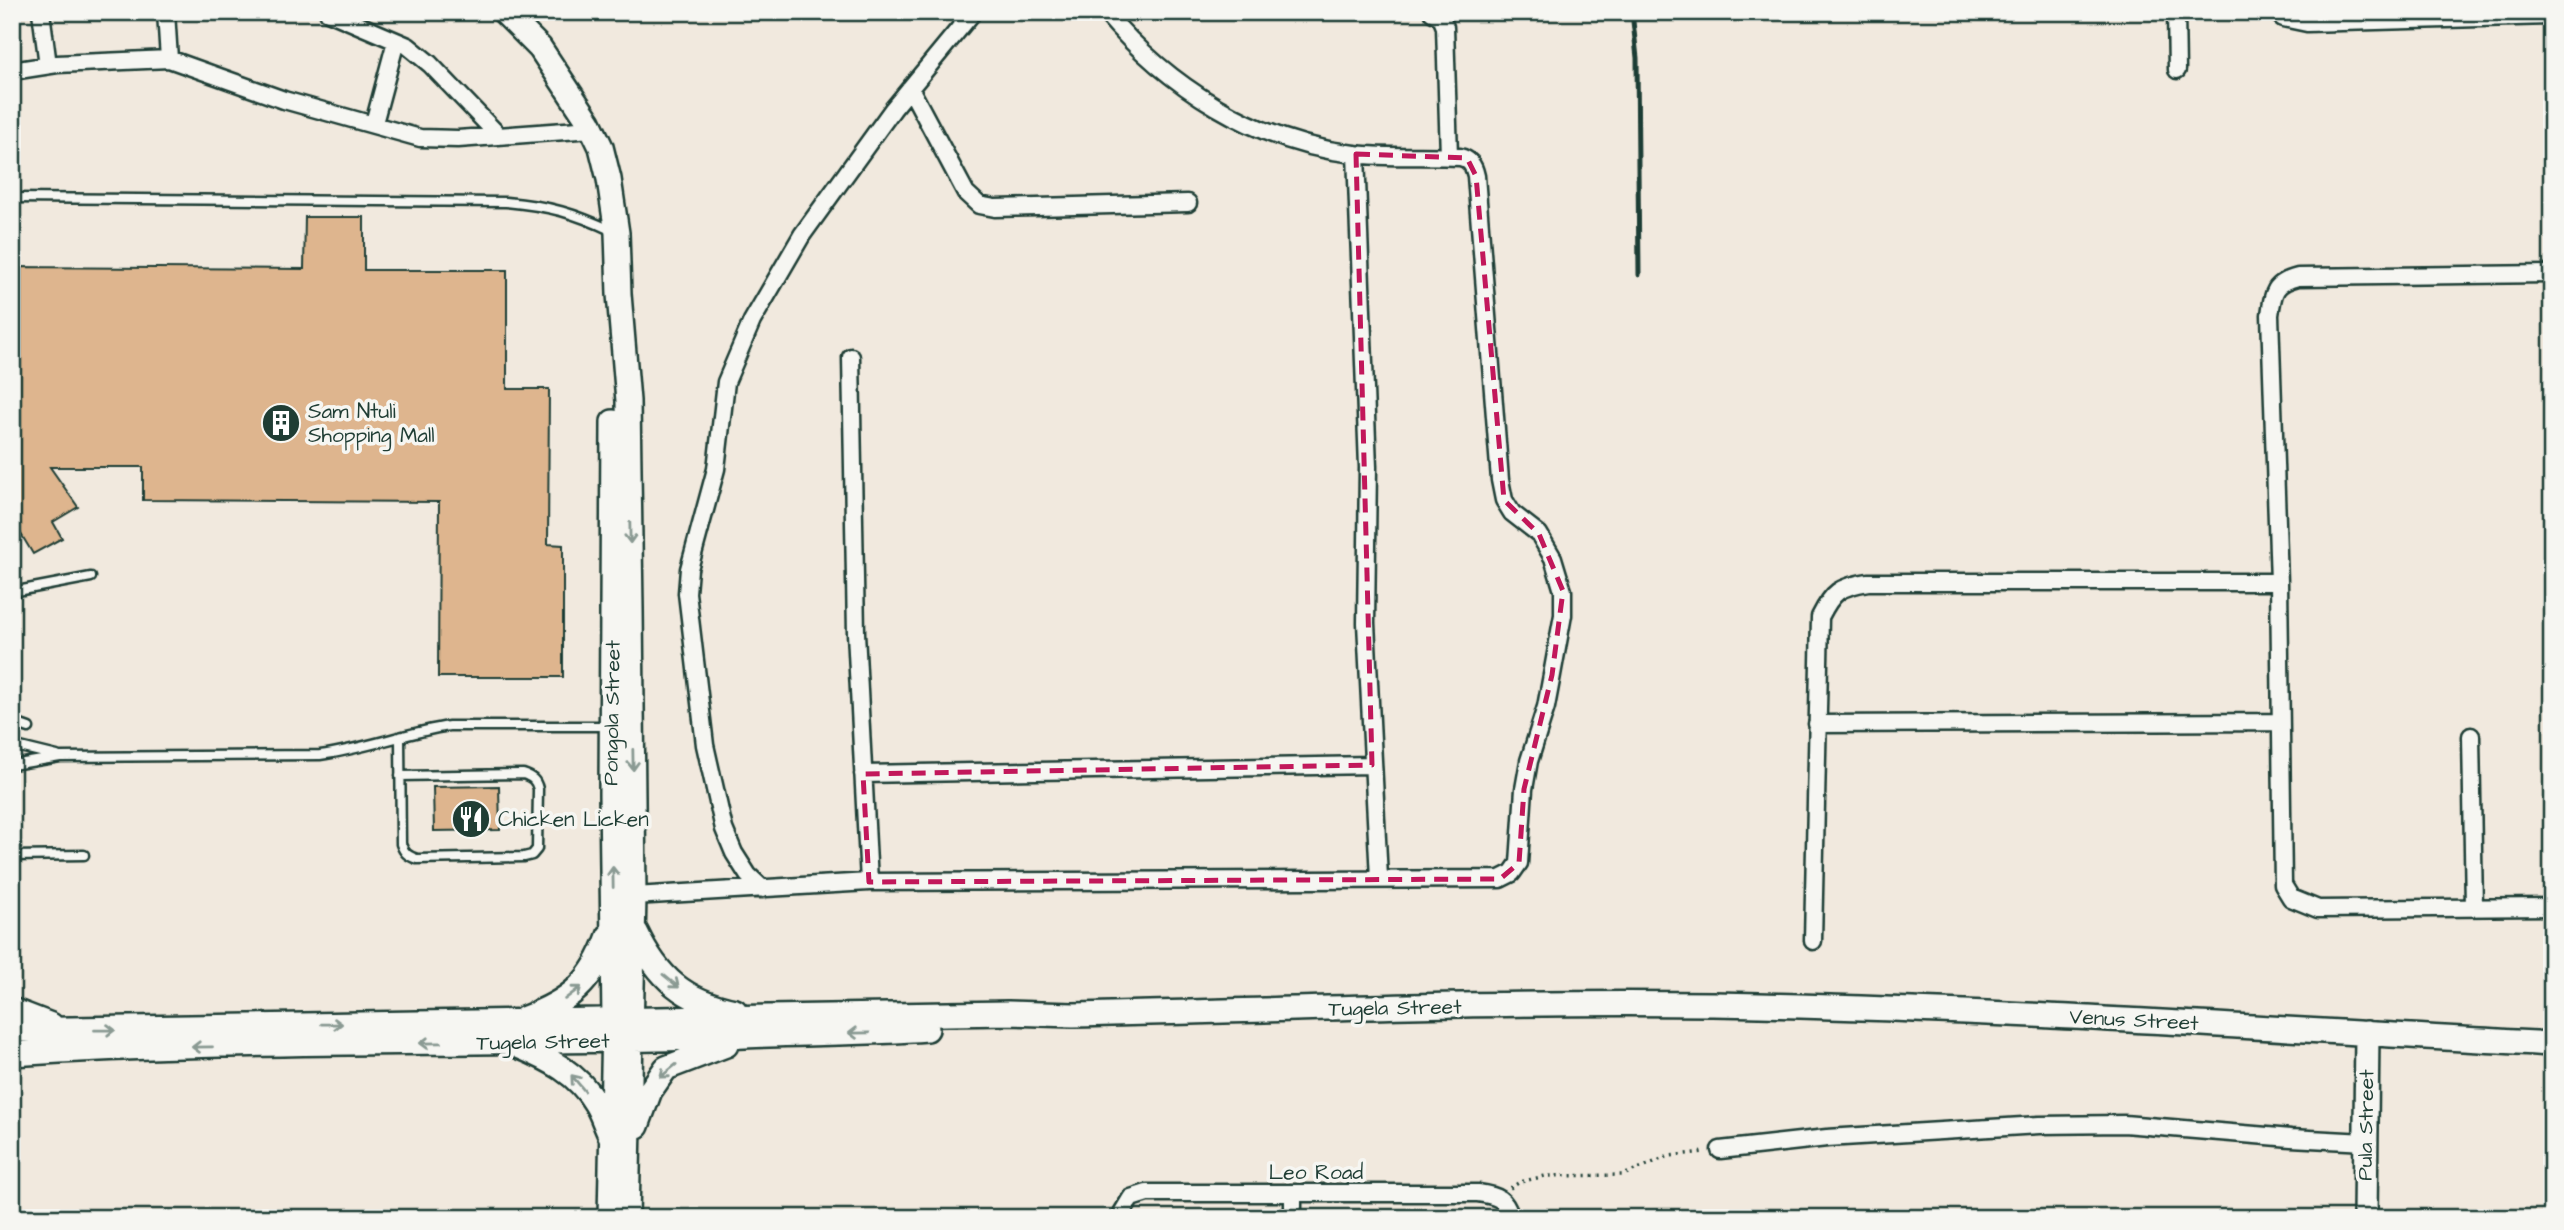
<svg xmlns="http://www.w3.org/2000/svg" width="2564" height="1230" viewBox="0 0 2564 1230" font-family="'Architects Daughter',sans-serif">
<rect width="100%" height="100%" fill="#f1e9de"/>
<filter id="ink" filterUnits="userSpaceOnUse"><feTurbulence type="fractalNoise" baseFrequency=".0143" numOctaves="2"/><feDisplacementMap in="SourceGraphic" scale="14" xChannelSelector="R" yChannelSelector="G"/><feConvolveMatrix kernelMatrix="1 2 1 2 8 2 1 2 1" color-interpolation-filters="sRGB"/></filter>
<g filter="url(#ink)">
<path fill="#deb58e" stroke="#1f3d34" stroke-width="2" d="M305,217h59v53h143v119h42l-1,155 15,1v132h-125l1,-175 -296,-2v-33h-93l28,40 -25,15 9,16 -29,16 -21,-35v-252l292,2z
M499,786l1,44 -66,1 -1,-44z"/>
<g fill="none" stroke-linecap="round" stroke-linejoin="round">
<g stroke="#1f3d34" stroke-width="13">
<path id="lane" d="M12,198l494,4c44,4 68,11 107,29
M12,592l79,-15
M12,722l17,6
M400,737l1,107c3,9 7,12 16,15l107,-2 8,-2 5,-6 1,-60c-2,-9 -6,-12 -15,-15l-123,2
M12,745l45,11
M12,765l48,-8 260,-2c44,-6 85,-22 129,-29h159
M12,856l72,-1"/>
</g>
<g stroke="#1f3d34" stroke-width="21">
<path id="street" d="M41,12l7,53
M166,12l3,47
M328,12l80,34 22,18 69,72
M1432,12l9,5 4,10 4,129
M2176,12l1,58
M2276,12l7,6 24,5 245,-7
M12,71l45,-7 112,-5 115,41 136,38 38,1 134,-10
M910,88l56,105 13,12 16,3 193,-5
M374,123l22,-82
M1356,154l12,313 -2,156 13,255
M2552,274l-254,3c-24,6 -25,15 -28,38l9,267 4,303 8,13 27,11 234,-2
M851,357l5,276 13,249
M1817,724l462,-2
M2471,736l3,171
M863,774l509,-9
M763,889l-15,-14 -14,-22 -10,-24 -19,-84 -18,-152 2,-24 27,-100 10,-87 26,-61 50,-86 91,-126 80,-97
M634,896l235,-14 631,-3 12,-6 7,-10 5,-74 5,-28 17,-54 6,-32 11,-60v-24l-10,-33 -14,-24 -27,-21 -8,-13 -4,-20 -24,-304c-2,-10 -6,-17 -16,-19 -35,-2 -71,1 -106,-3 -98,-11 -187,-68 -249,-142
M1813,941l7,-324c13,-26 19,-30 48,-35h411
M1720,1150l107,-12 212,-13 85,-1 167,14 75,4
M1293,1193v25
M1119,1218l12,-20 16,-5h331c20,3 27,5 33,25"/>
</g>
<g stroke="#1f3d34" stroke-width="28">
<path id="secondary" d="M504,12l36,36 49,74 12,25 8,32 8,54 2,61 9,107 3,208 3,287 -7,322
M636,932c22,46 48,69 99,79
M12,1010l39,15
M525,1018c45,-17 67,-35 84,-82
M12,1030l996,-17 65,2c213,-5 427,-14 640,-11 280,5 559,25 839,40
M518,1046c31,13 60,27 78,58 6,10 9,21 14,31
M12,1054c252,-17 505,-7 757,-19 53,-2 105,-2 158,-6
M637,1126l13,-35 16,-23 60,-23
M610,1218l4,-197 -3,-227 2,-372
M2365,1218l2,-185"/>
</g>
<path stroke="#1f3d34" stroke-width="3.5" stroke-dasharray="2 5" stroke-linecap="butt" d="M1510,1188l10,-6 25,-6 78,-1 46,-19 34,-4"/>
<use href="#lane" stroke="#f6f6f2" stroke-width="8"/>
<use href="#street" stroke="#f6f6f2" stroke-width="16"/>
<use href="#secondary" stroke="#f6f6f2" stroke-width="23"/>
<path stroke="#1f3d34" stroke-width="5" d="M1632,12l5,46 2,217"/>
</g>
<defs><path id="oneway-shaft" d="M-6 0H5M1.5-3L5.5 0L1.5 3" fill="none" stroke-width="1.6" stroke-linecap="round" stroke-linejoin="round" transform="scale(1.75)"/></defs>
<g stroke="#8a9a93">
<use href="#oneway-shaft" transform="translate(630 533) rotate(89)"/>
<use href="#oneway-shaft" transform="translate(633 760) rotate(89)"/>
<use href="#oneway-shaft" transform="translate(613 877) rotate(-91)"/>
<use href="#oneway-shaft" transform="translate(671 981) rotate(39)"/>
<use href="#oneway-shaft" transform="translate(573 993) rotate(-37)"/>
<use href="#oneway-shaft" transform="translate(332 1024) rotate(-1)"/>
<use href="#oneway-shaft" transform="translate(105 1030) rotate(-1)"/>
<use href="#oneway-shaft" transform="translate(859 1033) rotate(179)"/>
<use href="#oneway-shaft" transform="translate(430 1043) rotate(179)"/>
<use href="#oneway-shaft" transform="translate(202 1047) rotate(179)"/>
<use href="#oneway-shaft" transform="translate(668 1071) rotate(141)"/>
<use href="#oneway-shaft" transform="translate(578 1083) rotate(-130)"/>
</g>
</g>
<path fill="none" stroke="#c2185b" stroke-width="5" stroke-dasharray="14 9" stroke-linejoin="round" d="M1356,154l111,4 9,18 28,324 35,34 24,57 -11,84 -28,114 -5,74 -19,16 -631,3 -6,-108 509,-9z"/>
<defs>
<g id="building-disc" transform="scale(2.0125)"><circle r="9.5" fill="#1f3d34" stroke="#f6f6f2"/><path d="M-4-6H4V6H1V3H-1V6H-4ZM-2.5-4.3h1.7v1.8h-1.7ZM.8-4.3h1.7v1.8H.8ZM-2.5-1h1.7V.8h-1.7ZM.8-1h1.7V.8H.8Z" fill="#fff"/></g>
<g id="restaurant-disc" transform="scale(2.0125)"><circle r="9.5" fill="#1f3d34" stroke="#f6f6f2"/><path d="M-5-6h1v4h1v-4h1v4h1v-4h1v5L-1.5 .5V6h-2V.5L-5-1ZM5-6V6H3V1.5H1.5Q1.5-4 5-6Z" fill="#fff"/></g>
</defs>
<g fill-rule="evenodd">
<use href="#building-disc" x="281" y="423"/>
<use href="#restaurant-disc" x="471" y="819"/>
</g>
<g text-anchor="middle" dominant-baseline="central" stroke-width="7" stroke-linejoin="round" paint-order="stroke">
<g font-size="21" fill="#1f3d34" stroke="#f6f6f2" text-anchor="start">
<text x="308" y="411">Sam Ntuli<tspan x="308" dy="24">Shopping Mall</tspan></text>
<text x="498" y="819">Chicken Licken</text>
</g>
<g font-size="21" fill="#1f3d34" stroke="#f6f6f2">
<text transform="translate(612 713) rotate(-89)">Pongola Street</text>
<text transform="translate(1395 1008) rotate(-1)">Tugela Street</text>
<text transform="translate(2134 1020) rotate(3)">Venus Street</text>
<text transform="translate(543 1042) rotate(-1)">Tugela Street</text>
<text transform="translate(2366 1125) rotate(-89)">Pula Street</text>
<text x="1316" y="1172">Leo Road</text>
</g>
</g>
<rect width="2564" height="1230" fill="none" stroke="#f6f6f2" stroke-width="42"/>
<rect x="21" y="21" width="2522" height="1188" fill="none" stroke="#1f3d34" stroke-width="2.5" filter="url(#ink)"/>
</svg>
